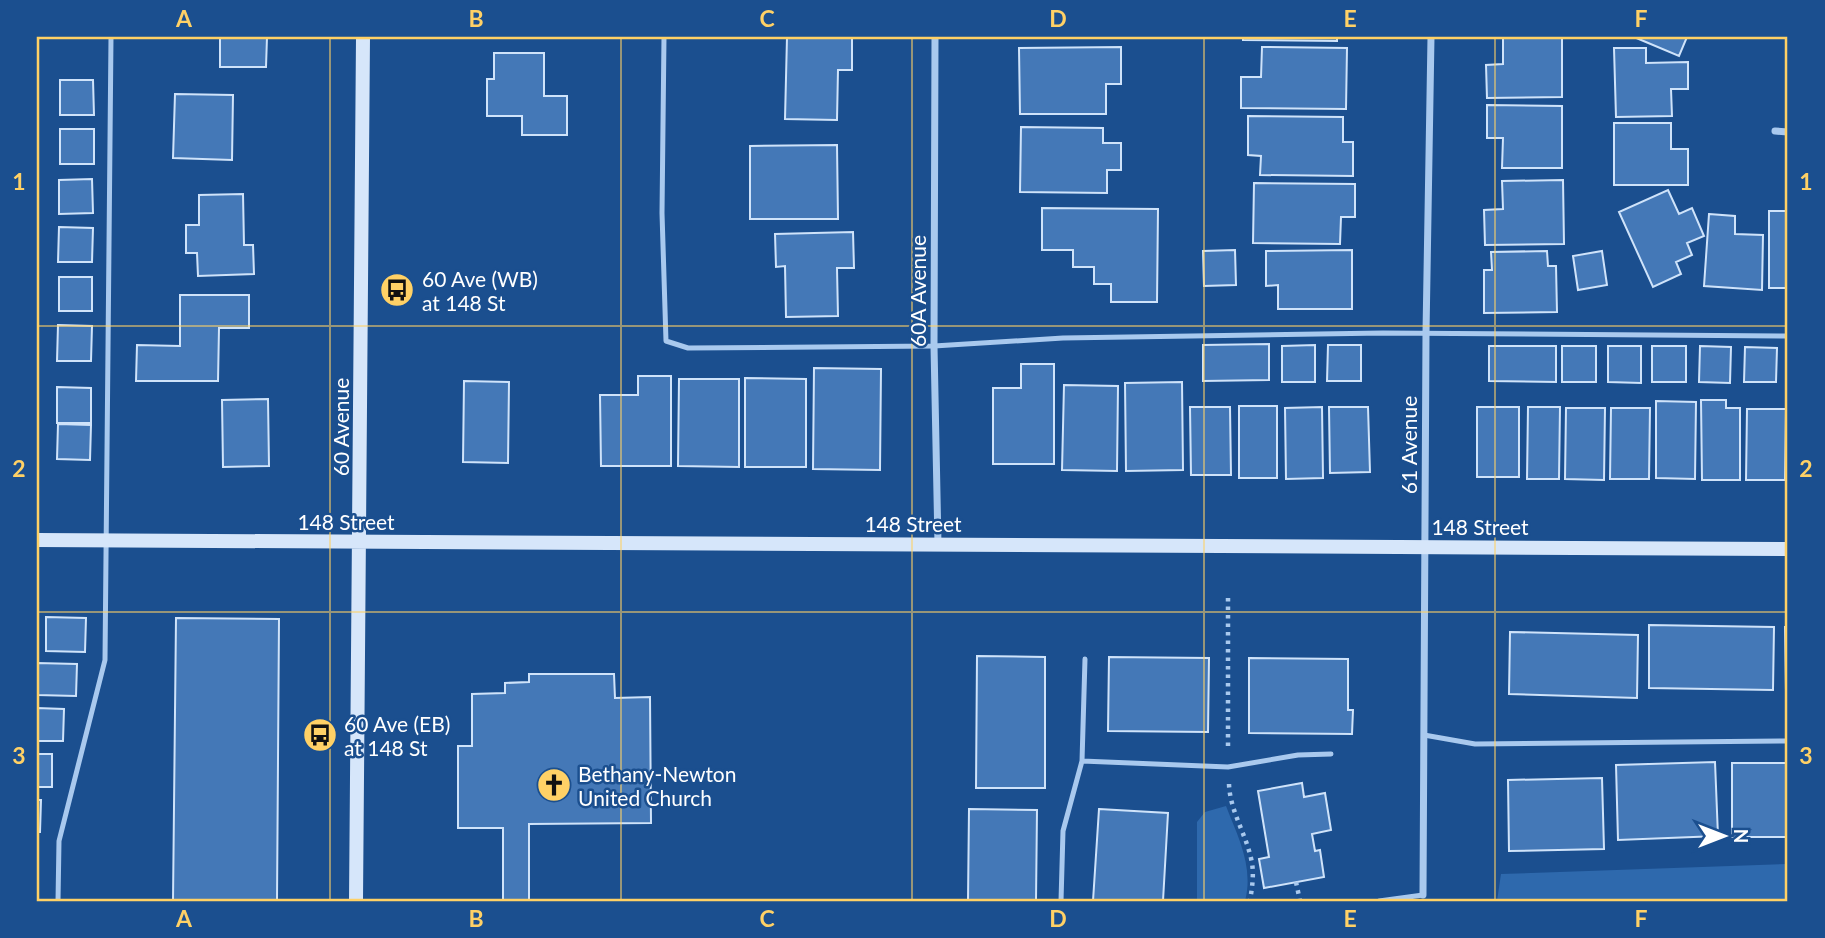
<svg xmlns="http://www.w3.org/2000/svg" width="1825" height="938" viewBox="0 0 1825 938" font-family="Lato,sans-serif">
<rect width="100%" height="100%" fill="#1b4f8f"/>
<path fill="#2e69ad" d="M1226,806c12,31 28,61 19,95h-48v-79l8,-10z
M1788,864v37h-291l4,-27z"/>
<path fill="#4478b7" stroke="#cfe3fa" stroke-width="2" d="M220,37h47l-1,30h-46z
M787,37h65v33h-14l-1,50 -52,-1z
M1243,37h94v4l-94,-1z
M1503,37h59v60l-75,1 -1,-33 17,-1z
M1634,37h53l-8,19z
M1121,47v37h-15v30h-86l-1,-66z
M1262,47l85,1 -1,61 -105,-1v-31h20z
M1614,48h32v15l42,-1v27h-17l1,27 -56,1z
M494,53h50v43h23v39h-45v-19h-35v-37h7z
M60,80h33l1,35h-34z
M175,94l58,1 -1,65 -59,-2z
M1487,105l75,1v62h-60l1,-30h-16z
M1248,116l95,1v25h10v34l-93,-1 1,-19 -13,-1z
M1614,123h57v26h17v36h-74z
M1021,127l82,1v15h18v27h-14v23l-87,-1z
M60,129h34v35h-34z
M837,145l1,74h-88v-73z
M92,179l1,34 -34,1v-34z
M1563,180l1,64 -79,1 -1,-35 19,-1 -1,-28z
M1254,183l101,1v33h-14l-1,27 -87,-1z
M1668,190l11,24 13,-6 12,28 -17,7 5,12 -16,7 5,12 -28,13 -34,-75z
M243,194l1,51h9l1,29 -56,2 -1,-23h-11v-28h13v-30z
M1042,208l116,1 -1,93h-46v-18h-17v-17h-21v-17h-31z
M1769,211h19v77h-19z
M1709,214l26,2v18l28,1 -1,55 -58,-4z
M59,227l34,1 -1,34h-34z
M853,232l1,36h-17l1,48 -52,1 -1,-51 -9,1 -1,-33z
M1235,250l1,35 -32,1 -1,-35z
M1352,250v59h-74v-24l-12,1v-35z
M1547,251l1,15h8l1,46 -73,1v-43h8l-1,-18z
M1602,251l5,34 -29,5 -5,-34z
M59,277h33v34h-33z
M180,295h69v33h-30l-1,53h-82l1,-36 43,1z
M58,325l34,1 -1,35h-34z
M1269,344v36l-66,1v-36z
M1315,345v37h-33v-36z
M1328,345h33v36h-34z
M1489,346h67v36l-67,-1z
M1562,346h34v36h-34z
M1608,346h33v37l-33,-1z
M1652,346h34v36h-34z
M1700,346l31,1 -1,36 -31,-1z
M1745,347l32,1 -1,34h-32z
M1021,364h33v100h-61v-76h28z
M814,368l67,1 -1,101 -67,-1z
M638,376h33v90h-70l-1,-71h38z
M745,378l61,1v88h-61z
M679,379h60v88l-61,-1z
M464,381l45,1 -1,81 -45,-1z
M1182,382l1,88 -57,1 -1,-88z
M1064,385l54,1 -1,85 -55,-1z
M57,387l34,1v35h-34z
M268,399l1,67 -46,1 -1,-67z
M1701,400h25v8h14v72h-38z
M1656,401l40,1 -1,77 -39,-1z
M1239,406h38v72h-38z
M1190,407h40l1,68h-40z
M1322,407l1,71 -37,1 -1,-71z
M1329,407h39l2,65 -40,1z
M1477,407h42v70h-42z
M1528,407h32l-1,72h-32z
M1566,408h39l-1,72 -39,-1z
M1611,408h39l-1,71h-39z
M1747,409h39l-1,71h-39z
M58,424l33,1 -1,35 -33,-1z
M46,617l40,1 -1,34 -39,-1z
M176,618l103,1 -2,282h-104z
M1649,625l125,2 -1,63 -124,-2z
M1785,627h3v64h-2z
M1510,632l128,3 -1,63 -128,-4z
M977,656l68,1v131h-69z
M1109,657l100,1 -1,74 -100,-1z
M1249,658l99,1v51h5l-1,24 -103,-1z
M37,663l40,1 -1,32 -39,-1z
M529,674h85l1,24 35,-1 1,126 -122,1v77h-26v-73h-45v-82h14v-52l33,-1v-10l24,-1z
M37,708l27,1 -1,32h-26z
M37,754h15v33h-15z
M1715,762l3,74 -100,4 -2,-75z
M1732,763h56v74h-56z
M1602,778l2,71 -95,2 -1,-71z
M1302,783l2,14 21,-4 6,37 -19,4 3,17 5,-1 4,27 -60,11 -5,-29 10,-2 -11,-66z
M37,800h4l-1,32h-3z
M969,809l68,1 -1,91h-68z
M1099,809l69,4 -5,88h-70z"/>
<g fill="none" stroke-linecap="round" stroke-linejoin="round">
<path stroke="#a9c9ee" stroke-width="4.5" stroke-dasharray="3.5 5" stroke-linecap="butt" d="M1228,598v149
M1229,784c1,28 18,51 23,79 2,13 0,25 -2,38
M1296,882l4,19"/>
<path stroke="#a9c9ee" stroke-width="5" d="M664,37l-2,176 4,128 22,7 246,-2 129,-8 320,-5 405,3
M1424,735l51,9 313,-3
M1082,761l146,6 70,-12 33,-1
M58,901l1,-60 46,-181 6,-623
M1061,901l2,-70 19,-70 3,-102
M1379,901l44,-6"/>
<path stroke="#a9c9ee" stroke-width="7" d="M935,37l-1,309 4,198
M1775,131l13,1
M1423,895l3,-562 5,-296"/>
<path stroke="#d6e6fa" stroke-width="14" d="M37,540l1751,9
M356,901l7,-864"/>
</g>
<path fill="none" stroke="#ffd166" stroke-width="2" stroke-opacity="0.55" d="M330,37v864M621,37v864M912,37v864M1204,37v864M1495,37v864M37,326h1751M37,612h1751"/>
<defs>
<g id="bus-disc" transform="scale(1.75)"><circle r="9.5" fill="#ffd166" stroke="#1b4f8f"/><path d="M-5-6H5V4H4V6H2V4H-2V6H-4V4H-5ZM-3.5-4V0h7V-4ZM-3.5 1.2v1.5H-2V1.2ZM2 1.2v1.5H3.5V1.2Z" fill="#111"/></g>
<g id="church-disc" transform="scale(1.75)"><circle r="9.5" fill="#ffd166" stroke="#1b4f8f"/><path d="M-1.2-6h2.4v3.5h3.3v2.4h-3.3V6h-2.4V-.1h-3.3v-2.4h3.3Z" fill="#111"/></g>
</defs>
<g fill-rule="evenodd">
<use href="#bus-disc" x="397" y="290"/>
<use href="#bus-disc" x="320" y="735"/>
<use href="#church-disc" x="554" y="785"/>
</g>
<g text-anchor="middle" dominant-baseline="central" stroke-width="5" stroke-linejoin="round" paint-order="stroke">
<g font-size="21" fill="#fff" stroke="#1b4f8f" text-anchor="start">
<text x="422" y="278">60 Ave (WB)<tspan x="422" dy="24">at 148 St</tspan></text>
<text x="344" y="723">60 Ave (EB)<tspan x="344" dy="24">at 148 St</tspan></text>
<text x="578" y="773">Bethany-Newton<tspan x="578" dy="24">United Church</tspan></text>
</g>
<g font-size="21" fill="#fff" stroke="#1b4f8f">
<text transform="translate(917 291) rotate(-90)">60A Avenue</text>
<text transform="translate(340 427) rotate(-90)">60 Avenue</text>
<text transform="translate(1408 445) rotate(-90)">61 Avenue</text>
<text x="346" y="521">148 Street</text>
<text x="913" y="523">148 Street</text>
<text x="1480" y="526">148 Street</text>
</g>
</g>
<rect width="1825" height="938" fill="none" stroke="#1b4f8f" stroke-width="77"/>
<g transform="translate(1724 836) rotate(90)" stroke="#1b4f8f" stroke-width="5" paint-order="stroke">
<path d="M0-5L12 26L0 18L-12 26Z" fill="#ffffff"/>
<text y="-10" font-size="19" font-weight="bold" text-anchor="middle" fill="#ffffff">N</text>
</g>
<rect x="38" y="38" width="1748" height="862" fill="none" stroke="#ffd166" stroke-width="2.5"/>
<g font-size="23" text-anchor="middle" font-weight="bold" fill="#ffd166">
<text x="184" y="27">A</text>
<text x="476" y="27">B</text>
<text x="767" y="27">C</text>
<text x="1058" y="27">D</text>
<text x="1350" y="27">E</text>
<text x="1641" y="27">F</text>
<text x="19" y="190">1</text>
<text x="1806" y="190">1</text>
<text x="19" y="477">2</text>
<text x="1806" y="477">2</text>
<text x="19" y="764">3</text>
<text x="1806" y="764">3</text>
<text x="184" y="927">A</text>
<text x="476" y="927">B</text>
<text x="767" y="927">C</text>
<text x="1058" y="927">D</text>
<text x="1350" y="927">E</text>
<text x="1641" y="927">F</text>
</g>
</svg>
